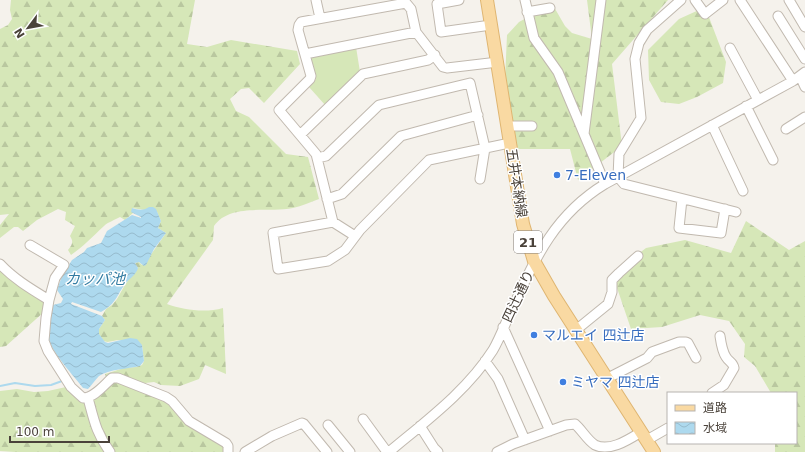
<svg xmlns="http://www.w3.org/2000/svg" width="805" height="452" viewBox="0 0 805 452" font-family="'DejaVu Sans','Noto Sans JP',sans-serif">
<defs>
<pattern id="forest-firs" width="22" height="20" patternUnits="userSpaceOnUse"><rect width="22" height="20" fill="#d6e7b8"/><path d="M5 1l3.5 6h-7zM16 11l3.5 6h-7z" fill="#b9c79f"/></pattern>
<pattern id="water-waves" width="16" height="10" patternUnits="userSpaceOnUse"><rect width="16" height="10" fill="#add9ee"/><path d="M0 5q4-4 8 0t8 0" fill="none" stroke="#96bbcd"/></pattern>
</defs>
<rect width="100%" height="100%" fill="#f5f2ec"/>
<path fill="#d6e7b8" d="M356,47l4,25 -34,34 -17,-19 7,-8 -5,-19 2,-5z"/>
<path fill="url(#forest-firs)" d="M11,0h184l-8,44 20,3 24,-7 66,11 3,13 -36,39 -15,-15 -8,1 -11,10 6,12 13,6 37,37 22,3 11,42c-9,3 -17,7 -26,9 -25,5 -63,-5 -79,18l-1,14 -46,64c17,6 38,9 56,4l3,66 -21,-9 -6,14 -19,7 -19,-1 -7,-3 -9,1 -33,-7 -6,1 -1,-3 19,-6 12,-1 6,-2 2,-4 -2,-16c-6,-2 -15,-5 -22,-5 -10,0 -15,7 -21,-6v-5l6,-9 -3,-4 4,-7 6,-4 5,-6 9,-16 12,-15 -3,-5 4,-1 3,3c10,-10 15,-20 24,-32l-8,-5 3,-7 -4,-9 -25,-4 1,5 -8,7 -5,-3c-5,3 -12,5 -16,9 -11,10 -21,21 -33,29l-3,-5c4,-5 6,-8 2,-14l5,-10 -10,-6 1,-8 -8,-3 -21,11 -14,11 -5,-4h-4l-14,11v-13l9,-11 -9,1v-186l8,-4 4,-6 -2,-9z
M587,0h81l-56,64 10,82 -44,34 -8,-31h-53l-12,-69 2,-45 12,-13 22,-12 13,-3 11,19 7,7 20,6z
M701,9l6,3 19,50 -3,21 -26,14 -18,7 -18,-2 -12,-22 -1,-30 31,-31z
M746,221l43,29 16,-9v211h-30v-9h21v-50h-25l-16,-27 -11,-9 1,-13 -16,-23 -29,-6 -38,12 -31,2 -16,-47 9,-17 22,-17 39,-8 46,13z
M0,267l45,33v11l-39,35 -6,1z
M112,379l54,18 58,47 3,8h-212l-15,-1v-60l17,-2 17,3 14,-1 18,-4 17,10z"/>
<path fill="url(#water-waves)" d="M149,207h4l3,2 5,12 -3,7 8,5 -12,16 -8,16 -2,1 -5,-4 -4,1 3,5c-2,7 -8,10 -12,15 -11,14 -8,19 -25,29l-29,-10 -1,2 31,12 3,4 -6,9v5l6,8 3,1 22,-5 7,1 5,6 2,16 -4,5c-12,3 -31,3 -41,10 -4,4 -7,9 -11,13l-5,-1c-8,-11 -32,-36 -34,-49 -2,-10 2,-23 4,-34l8,-2 2,-4 -6,-9 5,-14 10,-16 12,-8 3,-4 14,-5 6,-12 25,-16 9,3v-1l-10,-5 1,-4c6,2 11,3 17,-1z"/>
<g fill="none" stroke-linecap="round" stroke-linejoin="round">
<path stroke="#add9ee" stroke-width="2" d="M0,386l15,-3 20,3 16,-1 11,-4"/>
<g stroke="#c1b9af" stroke-width="11">
<path id="minor" d="M316,0l4,18
M459,0l-22,4 4,28 50,-7
M525,0l9,38 24,34 47,112
M681,0l-34,30 -8,13 -4,16 6,59 -22,36 -1,23 6,7 112,28
M695,0l10,14 18,-14
M740,0l53,81
M789,0l16,27
M527,12l23,-4
M778,16l27,43
M730,48l28,52
M305,54l111,-22
M800,76l5,11
M746,106l27,54
M712,125l31,66
M508,126h24
M786,129l19,-12
M584,134l17,-134
M300,135l63,-61 65,-14 7,-5
M317,158l9,-2 53,-51 91,-22 15,65 -5,31
M327,199l15,-5 59,-58 77,-21
M682,199l-3,29 42,5 4,-24
M333,222l-17,-68 -37,-44 31,-31 1,-3 -13,-46 1,-5 2,-3 105,-19 5,6 5,23 27,35 4,1 51,-6
M355,236l-22,-14 -60,11 5,36 50,-8 17,-11 15,-20 69,-70 81,-17
M30,245l34,20 -9,13 -6,22 -3,18 -2,23 4,10 23,36 12,11c11,0 21,-13 29,-20h6l48,19 6,4 17,20 37,22 2,3v6
M0,264c14,15 31,25 49,36
M503,327l47,104
M576,330l32,-26 4,-12v-12l7,-7 19,-17
M485,361l13,18 27,61
M608,378l39,-20 5,-6 27,-10h7l2,1 8,15
M712,393l12,-8 10,-17c-1,-6 -5,-6 -8,-11 -4,-6 -5,-14 -6,-21
M88,398c6,22 8,35 22,54
M363,419l24,33
M328,425l22,27
M420,426l14,22 4,4
M647,440l21,-12
M245,452l27,-16 30,-13 2,1 23,28
M389,452c37,-31 78,-61 104,-102 7,-12 12,-26 18,-39 24,-52 43,-96 94,-127l188,-103 12,-9
M497,452l16,-8 53,-19 9,-1c7,6 12,16 20,21 15,7 33,-5 46,-13"/>
</g>
<g stroke="#dfb571" stroke-width="14">
<path id="major" d="M487,0l36,224 11,37 20,35 100,156"/>
</g>
<use href="#minor" stroke="#fff" stroke-width="9"/>
<use href="#major" stroke="#f9d9a2" stroke-width="12"/>
</g>
<g fill="#3f7fe0" stroke="#fff" stroke-width="1.5">
<circle cx="557" cy="175" r="4"/>
<circle cx="534" cy="335" r="4"/>
<circle cx="563" cy="382" r="4"/>
</g>
<g text-anchor="middle" dominant-baseline="central" stroke-width="3" stroke-linejoin="round" paint-order="stroke">
<rect fill="#fff" stroke="#807b75" stroke-width="1" x="514" y="231" width="28" height="22" rx="3"/>
<g font-size="13" font-weight="bold" fill="#4a423a">
<text x="528" y="242">21</text>
</g>
<g font-size="14" fill="#366cbe" stroke="#fff" text-anchor="start">
<text x="565" y="175">7-Eleven</text>
<text x="542" y="335">マルエイ 四辻店</text>
<text x="571" y="382">ミヤマ 四辻店</text>
</g>
<g font-size="14" fill="#4a423a" stroke="#fff">
<text transform="translate(517 183) rotate(81)">五井本納線</text>
<text transform="translate(518 296) rotate(-65)">四辻通り</text>
</g>
<g font-size="15" font-style="italic" fill="#337ca2" stroke="#fff">
<text x="95" y="279">カッパ池</text>
</g>
</g>
<rect x="667" y="392" width="130" height="52" fill="#ffffff" stroke="#b7b3b0"/>
<rect x="675" y="405" width="20" height="6" fill="#f9d9a2" stroke="#b7b3b0"/>
<text x="703" y="412" font-size="12" fill="#4a423a">道路</text>
<rect x="675" y="422" width="20" height="12" fill="url(#water-waves)" stroke="#b7b3b0"/>
<text x="703" y="432" font-size="12" fill="#4a423a">水域</text>
<g transform="translate(28 28) rotate(238)" stroke="#ffffff" stroke-width="3" paint-order="stroke">
<path d="M0-3L7 15L0 10L-7 15Z" fill="#4a423a"/>
<text y="-6" font-size="11" font-weight="bold" text-anchor="middle" fill="#4a423a">N</text>
</g>
<path d="M10 436v6h99v-6" fill="none" stroke="#4a423a" stroke-width="2"/>
<text x="16" y="436" font-size="12" fill="#4a423a" stroke="#ffffff" stroke-width="3" paint-order="stroke">100 m</text>
</svg>
